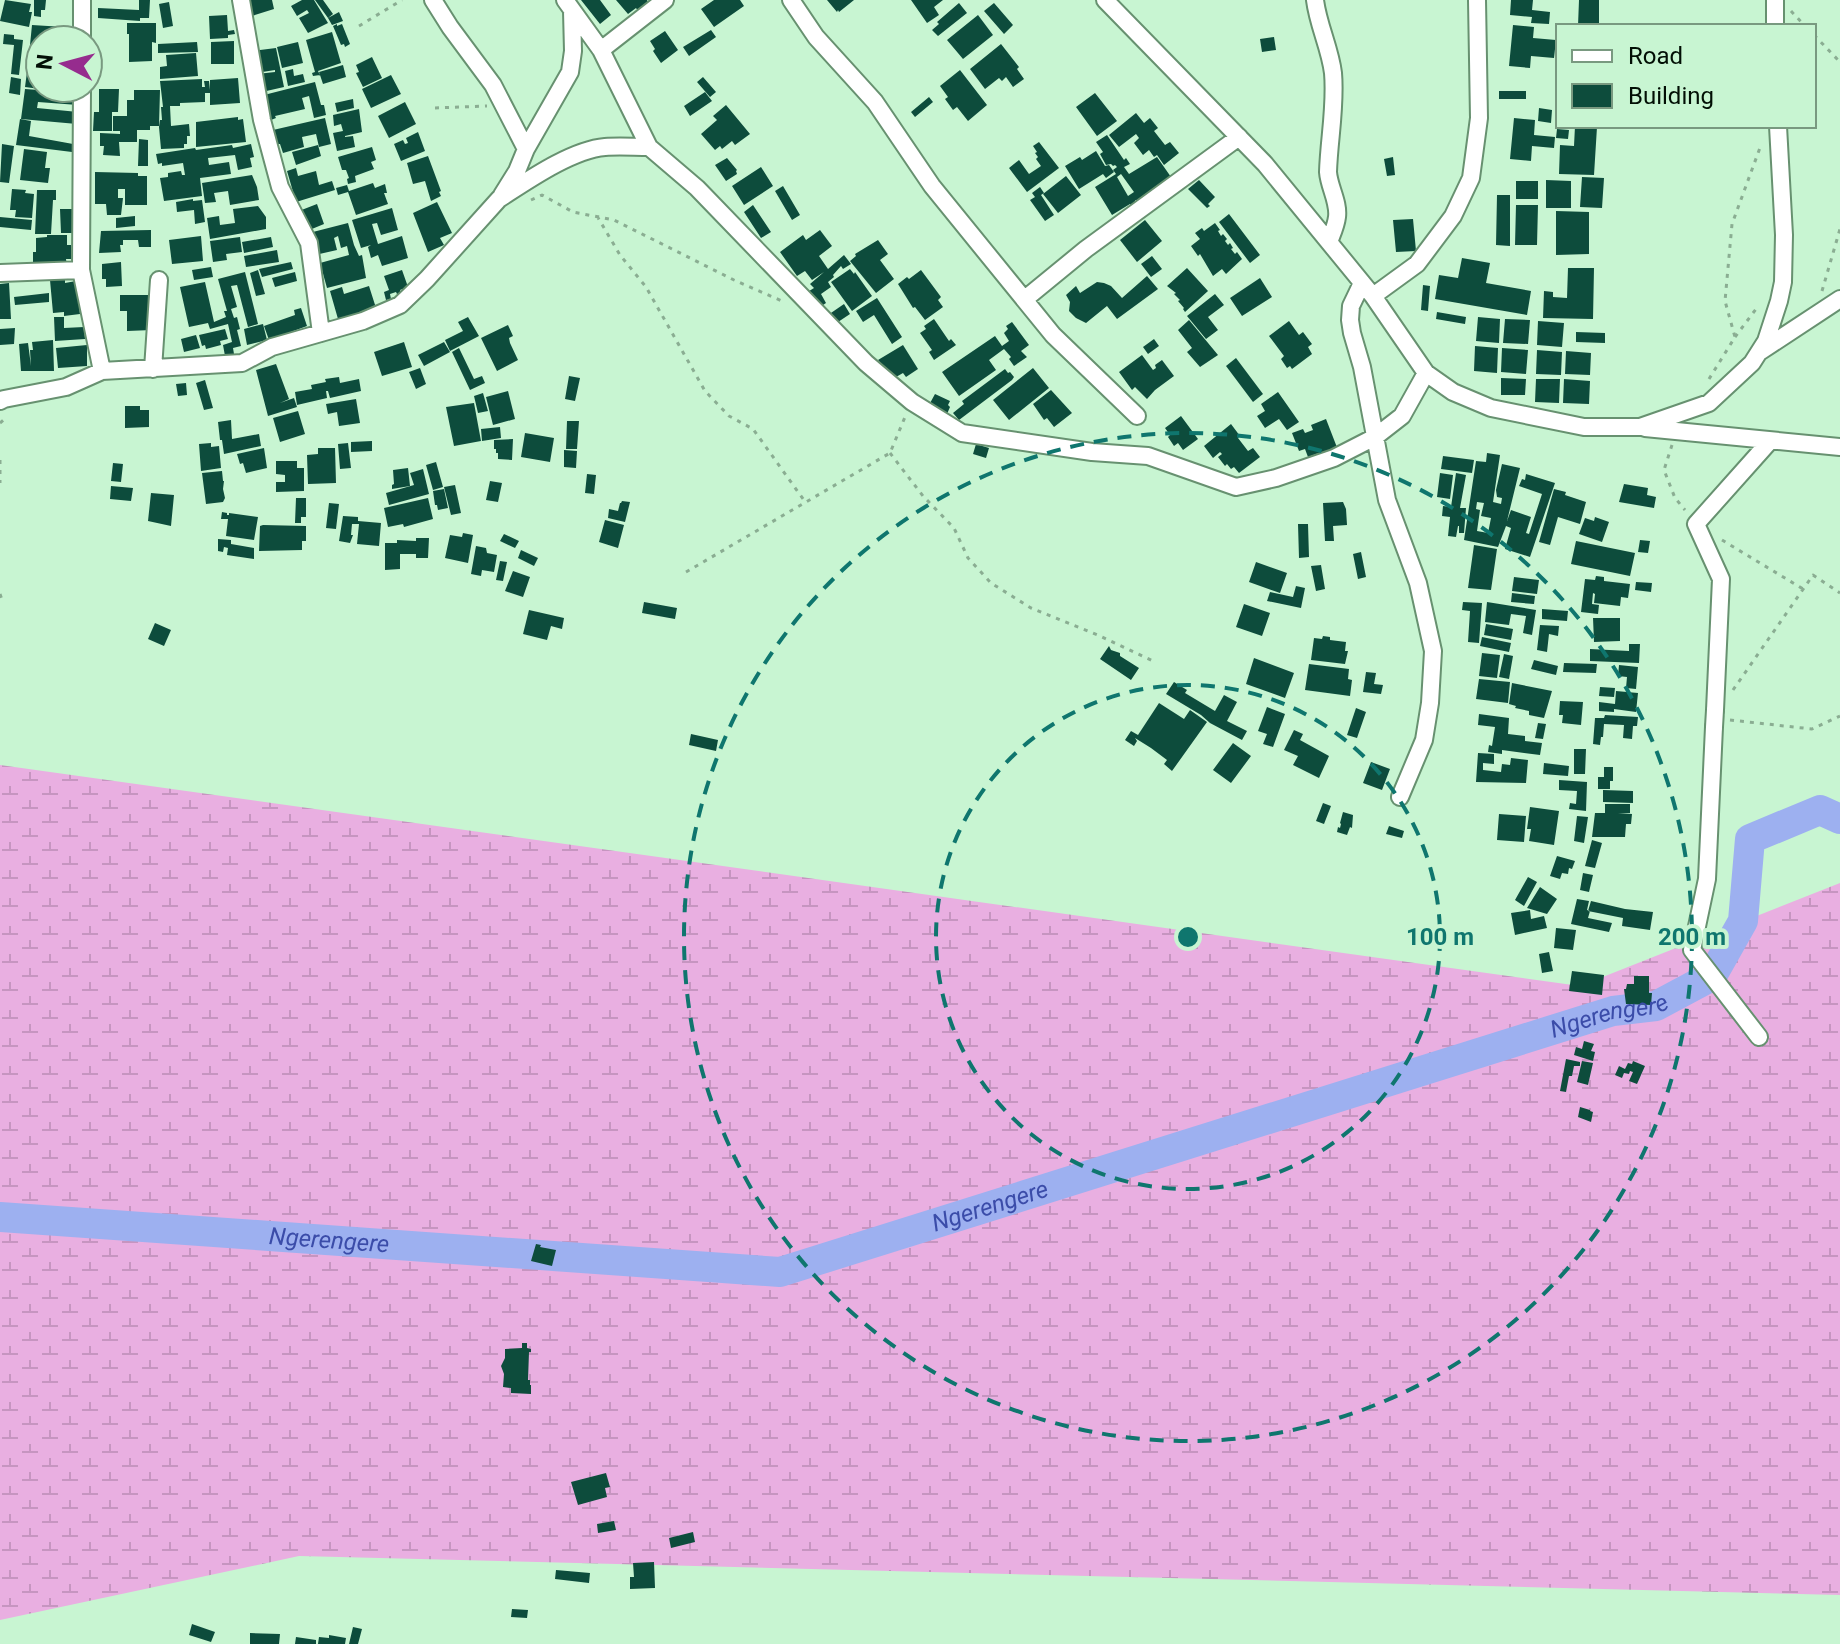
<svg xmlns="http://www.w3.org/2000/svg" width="1840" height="1644" viewBox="0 0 1840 1644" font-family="Roboto,sans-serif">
<defs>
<pattern id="wetland-marsh" width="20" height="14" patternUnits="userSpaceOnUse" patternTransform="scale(2)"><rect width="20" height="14" fill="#e9afe1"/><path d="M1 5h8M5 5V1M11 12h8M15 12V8" fill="none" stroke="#c695c0"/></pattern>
</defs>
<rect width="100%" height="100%" fill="#c8f5d2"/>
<path fill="url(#wetland-marsh)" d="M0,765l1580,221 260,-103v712l-1541,-39 -299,64z"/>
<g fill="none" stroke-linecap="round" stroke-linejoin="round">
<path stroke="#9db0f0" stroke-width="30" id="s1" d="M0,1217l780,55 833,-261 43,-5 56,-30 31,-55 7,-82 70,-29 20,9"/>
</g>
<path fill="#0d4c3c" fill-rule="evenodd" d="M5,0l26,4 -2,8h3l-3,15 -29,-6z
M34,0h12l-1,10h-4v7l-7,-1z
M139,0h11l-1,18h-9v3l-42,-3v-10l41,2z
M247,0h25l2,9 -22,7z
M302,0h12l14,23 -20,10 -9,-15 10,-5 -2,-3 -10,6 -6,-10z
M315,0h8l10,14 -5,4z
M581,0h19l11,15 -11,9z
M616,0h31l1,2 -10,9 -2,-3 -8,6z
M714,0h26l4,6 -30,21 -13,-18z
M827,0h27l-15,12 -1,-2 -1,2z
M911,0h32l-9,7 5,8 -12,8z
M1511,0h22l-1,10 18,2 -1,12 -18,-1 1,-6 -22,-2z
M1579,0h20v26h-21z
M169,2l4,24 -10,2 -4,-24z
M959,3l8,10 -29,23 -6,-6 7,-6 -2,-2z
M994,3l19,22 -9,9 -20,-23z
M339,12l4,9 -11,4 -4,-7z
M227,15l1,16 6,-1 1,4 -7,1v3l-18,1 -1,-23z
M978,15l15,20 -30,24 -16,-19z
M127,23h29v20l-4,-1v19l-23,1v-28h-2z
M337,24v2l5,-2 8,20 -5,3 -1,-3 -3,1 -8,-19z
M32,25l32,2 -1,13h-23v16l-11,-1z
M1513,25l21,2 -1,11 23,2 -2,18 -23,-2 -1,12 -21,-2z
M711,30l5,7 -27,19 -6,-9z
M665,31l13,19 -17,13 -8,-12 2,-2 -5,-8z
M332,32l9,31 -23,8 2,4 -7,1 -1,-3 3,-1 -9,-32z
M4,34l10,1v4l9,1 -4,35 -8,-1 3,-29 -11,-1z
M1274,37l2,13 -14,2 -2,-13z
M234,41v23h-23v-22z
M197,42l1,10 -40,1v-9z
M298,42l5,21 -21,5 -5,-21z
M1001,44l18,23 -2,2 7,10 -11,8 -7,-10 -4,4 -3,-3 -14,11 -15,-20z
M276,48l8,39 -22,5 -5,-18 18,-2v-2l-19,3 -4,-22z
M196,53l2,23 -38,3v-12l7,-1 -1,-11z
M29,57l11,2v30l-15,-2z
M372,57l10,21 -19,9 -7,-14 3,-1 -3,-7z
M343,65l3,12 -23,7 -4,-12z
M293,69l1,7 9,-2 2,8 -17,4 -3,-15z
M960,70l27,35 -19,16 -11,-14 -4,3 -8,-11 3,-2 -8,-11z
M391,75l10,19 -30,14 -9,-19z
M11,77l10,2 -1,16 -11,-2z
M703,77l13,15 -6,5 -13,-15z
M238,78l2,25 -30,2v-12h-5v9l-25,1v3h-10l1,20 18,-2 1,12h-3v8h-3v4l-23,1 -2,-22 1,-7h2l-1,-13h2l-3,-26 42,-2v8h3l-1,-6h5l1,9v-10z
M315,82l6,23h3l2,10 -12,3 -5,-22 -7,2 3,11 -30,7 1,2 -5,2 -1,-4 -3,1 -3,-22z
M25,89l54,4 -1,12 -40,-3 -1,6 41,4 -1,12 -56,-5z
M99,89h20l-1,23h-6v19h-19l1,-19h5z
M134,90h26l-1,36h-9v4h-13v12h-18l1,14 -17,-1 1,-9h-4v-13l20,1v-3h-7v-15h14v-16h7z
M1499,91h27v8h-27z
M705,92l7,9 -22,15 -6,-10z
M1095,93l22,28 -20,15 -21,-29z
M929,97l4,5 -18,15 -4,-5z
M353,99l1,9 -17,4 -2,-9z
M405,102l11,22 -27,14 -11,-22z
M726,105l24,29 -15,11 -3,-4 -10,8 -2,-3 -5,4 -14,-16 16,-14 -4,-4z
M1539,108l13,2 -1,13 -13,-2z
M359,109l3,23 -17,4v1l8,-1 2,11 -18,4 -4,-18 10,-2 -2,-7 -7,2 -1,-11z
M1136,113l8,10 6,-5 8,10 -4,3 11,14 5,-3 9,11 -15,12 -7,-10 -3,2 -5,-7 -6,5 -9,-12 5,-5 -3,-4 -17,13 -10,-12z
M238,117v3l5,-1 3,23 -50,5v-25z
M325,118l6,26 -12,3 -3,-13 -14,3 2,10 -21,6 -3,-9h-4l-3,-14z
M1514,118l21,2 -1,15 21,2 -1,11 -22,-2 -1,15 -21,-2z
M20,119l11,2 -2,15 44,8 -1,8 -56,-7z
M1575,126l22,1 -3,48 -35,-1 1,-29 14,1z
M1557,129l12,1 -1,9 -12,-1z
M418,132l7,19 -24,10 -7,-17 9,-4 2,4 3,-1 -2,-5z
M1107,135l17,25 2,-2 4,6 -6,3 5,7 28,-17 14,20 -32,23h-4l2,4 -5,3 -2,-3 -18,11 -17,-28 21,-13 -3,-4 4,-3 -2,-2 -2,1 -2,-2 -5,1 -6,-11 3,-2 -7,-10zM1121,174l13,18 -6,4 -11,-19z
M139,139l9,1v26h-10z
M1039,142l20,26 -32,24 -18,-24 10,-8 10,14 12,-8 -5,-7 2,-2 -3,-4 2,-1 -4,-6z
M2,144l12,2 -5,37 -9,-1z
M251,144l3,13 -4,1 2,9 -14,3 -3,-15 -27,3 1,7 20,-3 2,12 -31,4 2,18 -38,5 -4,-23 8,-1v-4l13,-2 1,4h3l-2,-12 -21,3v-3l-4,1 -2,-10 39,-6 1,2 36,-5 1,3z
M318,145l3,11 -25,9 -4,-13z
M372,147l4,13 -5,2 3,7 -19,7 1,6 -8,2 -1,-5 2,-1 -3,-8h-4l-4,-13z
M24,149l23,3 -2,16h5l-2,15 -28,-3z
M1096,151l9,15 4,-1 5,7 -8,6 -3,-4 -24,15 -14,-23 15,-9 2,3z
M428,156l13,35 -2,1 2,4 -10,5 -6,-20 -12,3 -6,-21z
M1393,157l2,18 -8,1 -3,-17z
M727,158l10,12 -1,1 1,3 -11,7 -11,-16z
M761,167l12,19 -29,19 -12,-19z
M296,168l2,8 18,-5 3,14 13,-4 3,9 -39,12 -9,-31z
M95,172l43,1v3h9v29h-22v-16h-7v9h5l-2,17h-14l-1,-11h-11z
M252,175l5,12 2,13 -29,5 -2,-14 -14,2 2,9 -11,1 -3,-20z
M1066,176l15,19 -23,18 -15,-19z
M1582,177l22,1 -2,30 -22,-1z
M1199,180l16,17 -7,7 2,2 -3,2 -19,-19z
M1546,180l25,1v27h-25z
M1516,181h22v18h-22z
M373,183l2,5 10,-4 2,9h-3l4,11 -32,11 -8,-23 -10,3 -2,-7 11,-3 2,6z
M783,186l17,29 -8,5 -17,-29z
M1040,187l4,6 -3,2 13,20 -9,6 -15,-21 5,-3 -3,-4z
M12,189l14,1 -1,3 9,1 -2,24 -17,-1 1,-7h-6z
M37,190h19v10h-3l-2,34h-16z
M1497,195h13v51l-14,-1z
M193,199v2l9,-1 3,22 -10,2 -1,-14 -17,2 -1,-10z
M437,202l15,31 -12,5 4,7 -16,7 -15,-39z
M317,204l7,20 -17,7 -8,-20z
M753,205l18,27 -10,6 -17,-26z
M1516,205h22l-1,40h-22z
M258,206l8,11v12l-56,10 -3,-21 12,-2 1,9 15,-2 -2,-14z
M392,208l6,22 -17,5 -4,-12 -5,1 6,20 24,-8 6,22 -26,8 -4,-11 -7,3 -3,-11 3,-2 -10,3 -9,-28z
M60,209h20v24h-19z
M1556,211l33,1v42l-33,1z
M1229,214l31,41 -10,8 -31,-41z
M135,216v10l-19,2v-10z
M0,217l32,3 -1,10 -31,-3z
M1413,219l3,32 -20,1 -3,-32z
M1145,220l17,21 -25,21 -17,-22z
M348,223l6,22 5,11 3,-1 4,23 -39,10 -7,-25 29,-8 -2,-9 -6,2 -3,-12 -4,2 3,12 -22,5 -6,-22z
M1215,223l5,7 -2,1 3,5 2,-2 4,5 -2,2 3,4 2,-2 3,5 -2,1 4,5 2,-2 5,7 -16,15 -4,-5 -9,7 -13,-22 -2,2 -7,-10 9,-7 -5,-6 7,-5 2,3z
M151,230v17h-12l-1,-7h-15v5h-3l1,7 -22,1 2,-22z
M820,230l12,16 -13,10 9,13 16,-14 7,9 -8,5 -2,-3 -8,9 1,2 -6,5 3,5 -10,7 5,9 -9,6 -11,-16 8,-5 -4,-4 14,-12 -12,8 -7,-9 -8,5 -17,-24 23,-17 3,5z
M47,235h20v10h4v14h-5l1,8h-31l-1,-3h-2v-12h3v-14l11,-1z
M201,236l2,25 -31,3 -3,-24z
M240,237l2,15 -16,2 1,6 -14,2 -3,-21z
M271,237l2,10 -29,6 -2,-11z
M878,240l10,14 -8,6 14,19 -18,14 -26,-32 6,-5 -1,-2z
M277,250l2,12 -33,5 -2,-11z
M1152,256l10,13 -11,8 -10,-13z
M1462,258l28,5 -4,20 45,8 -4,24 -92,-16 4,-24 19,3z
M121,262l1,24 -16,1v-8h-4v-15z
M291,262l2,7 -31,8 -3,-8z
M211,267l2,10 -19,3 -2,-10z
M1187,268l21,23 -23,21 -2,-3 1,-1 -6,-7 2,-1 -6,-6 2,-1 -9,-7z
M1568,268h26l-1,51 -50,-1 1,-27 9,1v5l14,1z
M850,269l4,5 1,-2 17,24 -20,15 -21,-29z
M258,270l7,24 -9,2 -6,-23z
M402,270l6,17 -8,3 2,4 -4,2 -2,-4 -6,2 1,5 -5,1 -2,-8 5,-2 -5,-14z
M921,270l20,27 -3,3 5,7 -18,13 -10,-13 -2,1 -15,-24 9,-7 2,2z
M245,272l13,52 -10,3 -11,-42 -6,1 6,21 -6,2 3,9 3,-1 3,12 -3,1 4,16 -8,2 1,6 -9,2 -2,-11 9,-3 -4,-18 -18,5 -2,-6 -19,4 -9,-40 25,-5 9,40 12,-5 -2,-6h3l-9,-32z
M295,272l2,9 -22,6 -3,-9z
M1147,276l11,13 -41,30 -10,-13 -21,17 -10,-5 -7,-7 1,-9 -4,-7 10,-9 4,7 17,-11 7,1 7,3 11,12z
M1260,278l12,19 -30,19 -12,-18z
M65,279v4l11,-2 4,33 -16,2v-4l-11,1 -3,-33z
M9,283l2,36h-11v-35z
M1423,285l7,1 -2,25 -7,-1z
M369,286l7,22 -38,11 -8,-28 12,-4 2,7z
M49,293v9l-34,3 -1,-8z
M1215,294l9,11 -16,12 10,13 -12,9 -19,-23z
M120,295h32v35l-25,1v-20h-7z
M877,298l25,39 -10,7 -18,-29 -11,7 -7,-11z
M844,304l6,10 -15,10 -7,-9z
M301,308l6,18 -38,14 -5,-14 31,-11 -1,-5z
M1437,312l29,5 -1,7 -29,-5z
M54,317h10v11l20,-1 1,12 -30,2z
M468,317l11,19 -29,15 -5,-11 18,-9 -5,-9z
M1478,317l22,2 -1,24 -23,-2z
M934,319l15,22 2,-2 5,6 -22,15 -5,-8 3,-2 -12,-17 6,-4 -2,-3z
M1505,319l25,1 -2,24 -25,-1z
M1189,320l29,35 -18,12 -13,-15 5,-4 -14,-18z
M1289,321l10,14 4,-3 9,12 -4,3 4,7 -20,15 -2,-3 -3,2 -6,-9 3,-3 -15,-20z
M1538,321l26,2 -2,24 -25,-2z
M1012,322l17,23 -8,6 6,6 -13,9 -5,-7 2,-2 -7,-8 -15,11 7,10 -37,26 -17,-24 53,-36 7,10 7,-5 -5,-8 4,-4 -2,-3z
M263,324l4,16 -20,5 -3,-16z
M508,325l5,11 -4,2 1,5 8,17 -21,11 -16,-33z
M15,328l-1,16 -14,1v-16z
M225,329l3,10 -8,2 1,4 -15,4 -1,-4 -3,1 -3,-11z
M1576,332l29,1v10l-29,-1z
M196,335l4,13 -16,4 -3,-13z
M1154,339l5,7 -11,8 -5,-7z
M53,340l1,31h-33l-2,-27 9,-1 3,23 -1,-16h3l-1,-8z
M404,342l8,25 -30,9 -8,-24z
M444,342l6,10 -26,14 -6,-11z
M87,345v21l-29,2 -2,-20z
M903,345l15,24 -12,8 -3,-4 -7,4 -3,-3 -3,2 -12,-16z
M1475,346l23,2 -1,25 -23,-2z
M459,348l15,31 8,-3 3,7 -15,7 -18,-38z
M1502,348l26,2 -2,24 -25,-2z
M1537,350l25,2 -1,23 -25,-1z
M1566,351l25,2 -1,22 -25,-1z
M1142,355l11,15 3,-2 -1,-3 7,-5 12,16 -19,14 -8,9 -12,-12 -3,3 -13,-18z
M1236,358l27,36 -10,8 -27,-36z
M276,364l13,35 -9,4 14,-5 3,9 -29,9 -12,-46z
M420,368l6,16 -10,5 -7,-17z
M1033,368l16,20 -40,32 -16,-20z
M1005,369l3,4 2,-1 4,5 -2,3 -53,40 -6,-7 11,-9 -2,-3z
M569,376l11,2 -5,23 -10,-2z
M339,377l1,6 19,-4 2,12 -31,7 -2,-7h-2l1,7 -30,7 -2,-13 17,-3 -1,-4 15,-3 -1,-3z
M1501,378l25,1 -1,16h-24z
M1536,379h24l-1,24 -24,-1z
M1564,379l26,2 -1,23 -26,-1z
M205,380l8,28 -9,2 -8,-27z
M186,383l1,12 -9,1 -2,-12z
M1051,390l21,23 -18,14 -7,-9 -3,2 -11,-16z
M508,391l7,28 -22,6 -7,-28z
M1278,392l21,30 -12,8 -8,-11 -14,9 -8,-12 8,-5 -4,-7z
M483,393l5,18 -10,2 -4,-17z
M935,394l15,7 -2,4 2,2 -3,7 -18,-9z
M356,399l4,24 -21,3 -2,-14 -9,2 -2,-10z
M474,403l7,38 -27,5 -8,-39z
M125,406h15v4h9v17l-24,1z
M298,411l7,23 -25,8 -7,-24z
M1181,416l17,23 -15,11 -5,-7 -4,3 -6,-9 2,-2 -5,-7z
M1326,419l12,31 -18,7 -1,-4 -11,4 -3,-8 -6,2 -7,-18 11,-4 2,4 8,-3 -2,-5z
M231,420l1,19 27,-5 2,12 -37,8 -2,-14h-2l-2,-18z
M567,421h12l-2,28h-11z
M1231,424l9,12 -2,2 10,13 5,-3 7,9 -21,16 -5,-6 -3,2 -4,-5 -2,2 -7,-9 4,-3 -2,-2 -7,6 -9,-12z
M500,427l1,11 -19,3 -1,-12z
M525,433l29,5 -4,24 -29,-5z
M513,439l-1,21 -14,-1v-6h-2v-4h-2v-9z
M372,441v10l-21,1v-10z
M211,443v4l8,-1 2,22 -20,3 -2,-27z
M348,443l3,25 -11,1 -2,-25z
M976,444l13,4 -3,10 -13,-4z
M264,448l3,20 -21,5 -3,-10 -3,1 -3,-10z
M318,448h17l1,35 -28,1 -1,-29 11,-1z
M564,450l13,1 -1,17 -12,-1z
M1487,453l13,2 -7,47 8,2 1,-6 -5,-1 -1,-7 6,-26 18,4 -13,53 4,-11 20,7 -5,16 3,1 13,-40 -23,-8 3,-7 3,1 1,-6 29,9 -25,74 -25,-8 6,-21 -5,-2 -8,21 -34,-7 12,-79 10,1zM1477,502l7,1 -3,13 10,2 -3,15 -11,-2 3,-21 -4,-1z
M1443,456l31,4 -2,13 -31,-4z
M276,461h21v7h7v23l-28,1v-10h9v-7l-9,-1z
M436,462l7,25 -10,3 -7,-25z
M113,463l10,1 -2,18 -10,-1z
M408,468l2,18 -18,3v-4l2,-1 -1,-14z
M423,469l6,25 -40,11 -3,-12 28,-8 -4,-12z
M222,471l1,10h1l-1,8 2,9 -2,4 -17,2 -4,-31z
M1440,473l13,2 -3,24 -13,-2z
M1456,473l10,2 -6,33h6l-2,25h-5v-7h-1l-2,11 -8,-1 2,-19 -8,-1 1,-10 8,1z
M587,474l9,1 -2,19 -9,-1z
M490,481l12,2 -4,19 -12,-2z
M1624,484l24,4 -1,7 9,2 -2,11 -35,-6z
M455,485l6,28 -10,2 -7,-28z
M111,486l22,2 -2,13 -21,-2z
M444,489l4,19 -10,2 -1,-5h-2l-2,-14z
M1554,489l12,3 -1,3 21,7 -6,22 -22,-7 -8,28 -11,-3z
M151,493l23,2 -3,31 -23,-5z
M296,498h10v19h-5v6h-6z
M428,498l5,21 -29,8 -1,-3 -15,3 -4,-19z
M622,501l8,1 -5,20 -17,-4 1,-9 9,2 2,-8h1z
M1343,502l3,7 1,16 -14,1 1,15h-9l-2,-38z
M329,503l10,1 -3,25 -10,-1z
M222,512l5,1v2h2v-2l29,4 -4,23 -28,-4 2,-17h-7z
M343,516l15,1v4l23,2 -2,23 -22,-2 2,-20h-7l-1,11h2l-3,8 -11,-2z
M1595,517l14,5 -7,20 -23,-8 6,-16 9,3z
M605,520l19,5 -6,23 -19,-6z
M1298,524h10l1,33 -10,1z
M263,525l43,1v15h-4v9l-43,1 1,-25z
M463,533l10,2 -5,28 -23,-5 5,-23 12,2z
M504,534l15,7 -4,7 -15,-7z
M416,538h13l-1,20h-12v-4h-16v15l-15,1v-27h12v-3l19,1z
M218,539l13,1v4l23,4v11l-27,-4 1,-7 -4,-1 -1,5 -5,-1z
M1640,540l10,1 -2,12 -10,-1z
M1576,541l59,12 -5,23 -59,-12z
M1474,545l23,4 -6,41 -23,-2z
M476,546l10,2 1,5 10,2 -3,17 -12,-2 -1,6 -10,-2z
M521,550l17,8 -4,8 -16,-8z
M1361,552l5,25 -8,2 -5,-25z
M500,561l7,1 -4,19 -7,-1z
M1256,562l31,11 -7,20 -31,-11z
M1321,565l4,24 -9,2 -5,-25z
M513,571l17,6 -7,20 -18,-6z
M1596,576l8,1v4l26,3 -2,14 -7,-1 -1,9 -26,-3 1,-9 -2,-1 -1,11 7,1 -1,9 -17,-2 4,-33 10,1z
M1514,577l25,3 -2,14 -25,-3z
M1636,582l16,1 -1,9 -16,-2z
M1296,586l9,2 -4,20 -34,-7 3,-9 23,5z
M1512,593l23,3 -1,8 -23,-2z
M644,602l33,6 -2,11 -33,-6z
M1463,602l19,1 -3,40 -11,-1 2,-31 -8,-1z
M1487,602l49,8 -4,25 -9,-2 3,-17 -15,-2 -2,11 -24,-3z
M1244,604l26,9 -8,23 -26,-9z
M1542,609l26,2 -1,10 -25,-2z
M529,610l35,8 -2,11 -11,-3 -4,14 -24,-6z
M1593,618h27v23l-26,1z
M155,623l16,7 -7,16 -16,-7z
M1486,624l27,5 -2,11 -27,-5z
M1540,625l19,1 -1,10 -9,-2 -2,18 -10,-2z
M1323,636l7,1v3l16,2 -1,9h3l-3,13 -34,-4 3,-22 8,1z
M1482,637l29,6 -2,9 -29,-6z
M1629,644h11l-1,19 -49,-2v-12l39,2z
M1109,646l2,4 9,3v3l19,12 -8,12 -31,-21z
M1482,653l18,2 -3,23 -18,-2z
M1504,654l9,2 -4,23 -10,-2z
M1254,658l40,15 -9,25 -39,-14z
M1534,660l24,6 -2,9 -25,-6z
M1564,663l33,1 -1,9 -33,-1z
M1309,664l40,5 -1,10 4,1 -2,16 -45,-6z
M1619,665l19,2 -2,22 -10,-1 1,-11 -9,-1z
M1366,672l10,1 -2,11 9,1 -2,9 -18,-2z
M1479,679l31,3 -2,21 -32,-4z
M1174,682l13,8 -2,3 30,18 9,-16 13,7 -10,19 20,10 -5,9 -32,-17 -9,-8 -35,-21z
M1512,683l40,8 -8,27 -15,-3v-4l-14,-3 1,-2 -7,-2z
M1600,687l15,1 -1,9 -15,-1z
M1616,691l22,2 -2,19 -22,-3v3l-15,-1v-9l16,2z
M1560,701l23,1 -2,23 -19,-2 1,-8h-4z
M1159,703l25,16 6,-9 17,12 -35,49 -8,-7 3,-4 -16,-12 -16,-10 2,3 -3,5 -9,-6 6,-9 7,4z
M1267,707l18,7 -12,33 -10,-3 4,-10 -9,-3z
M1356,708l10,4 -9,26 -10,-3z
M1479,714l30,4 -1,16 17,2v5l17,2 -2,12 -38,-5v4l-14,-2 1,-7 3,1 3,-19 -17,-2z
M1605,715l33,2 -1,9h-4l-1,13 -9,-1 1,-13 -20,-1 -1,13h-2l-1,8 -7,-1 2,-26h9z
M1538,723l8,1 -3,15 -8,-1z
M1294,730l9,4 -3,6 29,16 -10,22 -26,-13 5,-9 -14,-6z
M691,734l27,6 -2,11 -27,-6z
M1233,743l18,13 -20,27 -18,-13z
M1574,749h12l-1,25h-11z
M1478,753l16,1v10l-11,-1v7l18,2 1,-8 8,1 1,-7 17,2 -2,23 -50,-1z
M1371,762l19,7 -8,21 -19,-7z
M1544,763l25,3 -1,10 -25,-2z
M1604,767h9v14h-3v8h-12v-12h6z
M1559,780l28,2 -1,29 -17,-2 1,-6 6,1 1,-13 -18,-1z
M1603,790l30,1v12l-30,-1z
M1323,803l8,3 -7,18 -8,-3z
M1605,804h25v9h-12l14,1 -1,10h-5l-1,13h-33l3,-24h10z
M1530,807l29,4 -5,34 -25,-4 2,-12h-4z
M1343,812l10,3 -1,13 -2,-1 -3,8 -10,-3 1,-5 2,1 1,-4 -1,-1z
M1499,814l27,2 -2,26 -27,-2z
M1577,816l11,1 -4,26 -10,-2z
M1389,826l15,5 -2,7 -16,-4z
M1592,840l10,3 -7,25 -10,-2z
M1557,856l18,5 -3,8 -3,-1 -1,6 -6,-1 -2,6 -10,-3z
M1583,873l10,2 -4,17 -9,-2z
M1528,877l9,5 -13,24 -9,-6z
M1540,887l17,12 -10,15 -20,-6z
M1577,899l12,2 -2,9 3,1 -2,7 24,5 -3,9 -38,-8z
M1591,901l34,8 28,3 -3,18 -28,-4 1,-8 -35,-7z
M1530,910l1,9 13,-3 3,12 -32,7 -4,-22z
M1556,928l20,2 -3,20 -19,-2z
M1549,952l4,19 -11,2 -3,-19z
M1572,971l32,4 -2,20 -33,-4z
M1634,976h15v17h3l-1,12 -25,-1 -2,-15h2l1,-5h7z
M1584,1041l10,3 -3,7 4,1 -2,9 -19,-6 2,-8 6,2z
M1566,1059l14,3v4h-6l-2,10h-3l-3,16 -6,-1z
M1582,1061l11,2 -5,22 -11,-3z
M1633,1061l12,5 -8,18 -8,-3 4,-9 -3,-1 -1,3 -5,-1 -2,5 -7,-3 4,-9 6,3 3,-6 4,1z
M1580,1107l10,3v1l3,1 -2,10 -13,-5z
M536,1244l5,1 -1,2 16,3 -4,16 -21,-5z
M522,1343h5v5l4,1v3h-2l-1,28h2v5h1v9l-20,-1v-5l-8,-1 1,-13 -3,-8 4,-8v-9l17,-1z
M606,1473l4,14 -5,1 2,9 -29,8 -7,-23z
M614,1521l2,9 -18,3 -1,-9z
M693,1532l2,10 -24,6 -2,-10z
M654,1562l1,26 -25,1v-12h4l-1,-14z
M556,1570l34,3 -1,10 -34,-4z
M512,1609l16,1 -1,8 -16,-1z
M192,1624l23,8 -4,10 -22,-7z
M353,1627l9,2 -4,15h-9z
M250,1633l30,1 -1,10h-29z
M329,1635l17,3 -1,6h-27l1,-7 10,1z
M296,1637l20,3v4h-21z"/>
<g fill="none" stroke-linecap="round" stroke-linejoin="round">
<g stroke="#679170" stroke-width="20">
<path id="minor" d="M241,0l21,120 18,67 29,56 12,90
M433,0l17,27 43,58 33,64
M565,0l36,50 48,97 48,41 169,175 46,39 50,31 130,19 56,4 88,31 40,-9 58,-20 41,-21 27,-21 24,-43
M791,0l25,37 59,65 57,84 121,149 84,81
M1105,0l160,164 108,132 53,77 27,19 38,16 93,19h56l69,-24 43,-40 14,-22 13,-40 4,-19 1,-47 -6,-109
M1315,0c3,25 15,48 18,73 3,33 -4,66 -5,99 1,15 11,30 9,45 -1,9 -5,17 -8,25
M1775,0v26
M82,40v-40
M601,50l64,-50
M82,88l-1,182 21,101
M502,195l15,-24 9,-22 44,-77 3,-21 -1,-40
M0,273l81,-3
M1362,283l-11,23 -1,14 2,13 10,34 25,133 31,83 15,68 -3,52 -6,37 -24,57
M1373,296l44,-32 36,-48 18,-38 8,-60 -2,-118
M1025,299l61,-50 153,-112
M1761,351l79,-52
M153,369l6,-89
M0,401l4,-2 62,-12 36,-16 140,-8 30,-16 91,-26 37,-16 27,-26 72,-80c28,-18 72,-49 106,-52 14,-1 29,0 44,0
M1645,428l195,19
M1715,710l6,-131 -25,-55 74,-83
M1714,727l-7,152 -15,71 67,87"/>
</g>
<path stroke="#8aad92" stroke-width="3" stroke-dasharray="4 6" stroke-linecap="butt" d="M1791,11l14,15
M359,26l43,-26
M1814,35l26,27
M435,108l52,-2
M531,200l11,-5 31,17 41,8 120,60 48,21
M597,216l23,39 26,32 59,104 24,25 24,13 53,74
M1822,291l18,-62
M1735,337l24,-32
M1709,379l26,-42 -10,-36 7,-77 29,-79
M0,423l7,-6
M1672,445l-8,25 11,28 10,12
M890,453l33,43 31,32 14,30 23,25 40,25 69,28 53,25
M0,460v23
M1722,540l81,49
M686,572l204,-119 15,-36
M0,594l2,6 -2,-1
M1733,690l80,-115 27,18
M1730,720l82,9 28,-13"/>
<use href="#minor" stroke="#fff" stroke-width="16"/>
<g stroke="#679170" stroke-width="20" stroke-linecap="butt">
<path id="minor-bridge" d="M1714,727l1,-17"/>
</g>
<use href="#minor-bridge" stroke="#fff" stroke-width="16"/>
</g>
<g fill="none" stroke="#0f766e" stroke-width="4" stroke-dasharray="14 10">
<circle cx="1188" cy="937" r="252"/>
<circle cx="1188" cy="937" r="504"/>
</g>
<g text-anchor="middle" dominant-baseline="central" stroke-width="8" stroke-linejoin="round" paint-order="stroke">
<g font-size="24" font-style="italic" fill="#3b4ca9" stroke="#c8f5d2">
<text stroke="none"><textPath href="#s1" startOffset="1650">Ngerengere</textPath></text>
<text stroke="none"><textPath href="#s1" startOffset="1002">Ngerengere</textPath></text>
<text stroke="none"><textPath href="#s1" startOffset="330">Ngerengere</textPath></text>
</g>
</g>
<circle cx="1188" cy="937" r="12" fill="#0f766e" stroke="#c8f5d2" stroke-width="4"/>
<g font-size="24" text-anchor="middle" font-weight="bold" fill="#0f766e" stroke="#c8f5d2" stroke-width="8" stroke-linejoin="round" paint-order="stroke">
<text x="1440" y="945">100 m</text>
<text x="1692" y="945">200 m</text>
</g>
<rect x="1556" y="24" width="260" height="104" fill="#c8f5d2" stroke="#799980" stroke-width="2"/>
<rect x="1572" y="50" width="40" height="12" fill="#ffffff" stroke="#799980" stroke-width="2"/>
<text x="1628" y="64" font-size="24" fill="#020f05">Road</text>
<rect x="1572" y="84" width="40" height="24" fill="#0d4c3c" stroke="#799980" stroke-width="2"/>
<text x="1628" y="104" font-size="24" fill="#020f05">Building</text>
<g transform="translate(64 64) rotate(276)"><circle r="38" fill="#c8f5d2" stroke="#799980" stroke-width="2"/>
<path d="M0-6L14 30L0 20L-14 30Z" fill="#962c8e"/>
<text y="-12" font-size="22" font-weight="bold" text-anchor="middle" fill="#020f05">N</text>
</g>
</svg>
